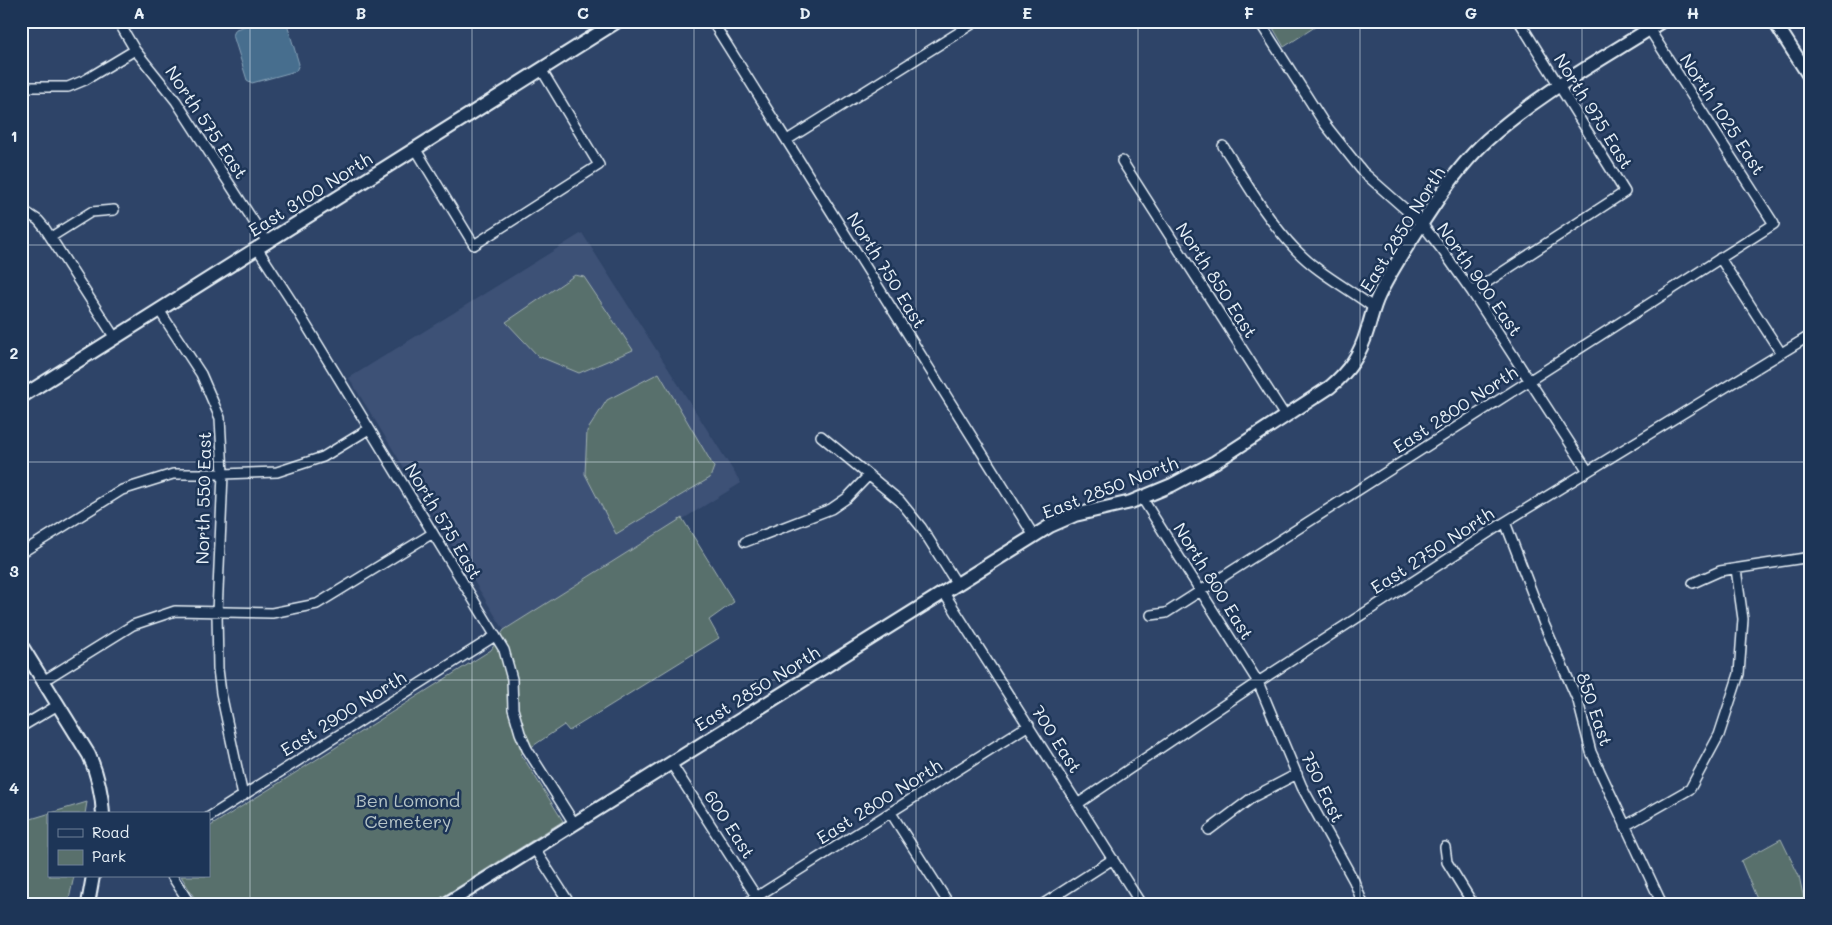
<svg xmlns="http://www.w3.org/2000/svg" width="1832" height="925" viewBox="0 0 1832 925" font-family="Mali,sans-serif">
<rect width="100%" height="100%" fill="#2e4468"/>
<filter id="ink" filterUnits="userSpaceOnUse"><feTurbulence type="fractalNoise" baseFrequency=".02" numOctaves="2"/><feDisplacementMap in="SourceGraphic" scale="10" xChannelSelector="R" yChannelSelector="G"/><feConvolveMatrix kernelMatrix="1 2 1 2 8 2 1 2 1" color-interpolation-filters="sRGB"/></filter>
<g filter="url(#ink)">
<path fill="#3d5176" d="M582,233l159,250 -237,147 -155,-252z"/>
<path fill="#59706c" stroke="#a0b0b2" d="M1269,21h55l-40,26z
M575,275l9,2 49,73 -54,23 -41,-17 -32,-34z
M659,373l55,94 -4,11 -94,56 -31,-60 2,-43 20,-31z
M682,518l52,84 -25,18 10,18 -150,93 -5,-6 -43,29 42,67 -132,83h-233l-17,-28h28v-49l282,-177 13,-20z
M87,802l-2,12h-36v62h25l-6,28h-47v-82z
M1781,839l18,37 6,28h-46l-18,-43z"/>
<path fill="#466e8e" stroke="#87a2b8" d="M260,21h26l13,43 -3,7 -44,12 -5,-3 -14,-45 3,-6z"/>
<g fill="none" stroke-linecap="round" stroke-linejoin="round">
<g stroke="#e8f1f8" stroke-width="12">
<path id="street" d="M118,21l17,29 41,51 91,141
M712,21l322,515
M1259,21l65,102 39,49 59,52 21,27 29,41 116,179
M21,87h47l17,-7 50,-30
M787,140l190,-119
M1223,146c23,36 44,74 73,104 23,24 52,38 78,58
M415,148l59,97 125,-80 -58,-96
M1122,161l163,255
M21,209l17,11 6,7 71,111
M51,237l40,-25 23,-2
M257,248l37,57 210,345 8,29 1,30 7,24 7,16 47,74
M1720,258l61,95
M1472,292l153,-100 -106,-171
M159,310l42,64 19,44 3,56 -6,139 1,56 3,24 22,103
M821,436l79,65 21,26 36,57
M1142,498l116,184 44,105 52,94 9,23
M1505,522l39,102 34,77 13,51 71,152
M745,542l86,-33 16,-11 22,-23
M21,553l101,-63 51,-16h50l54,-2 46,-15 46,-28
M1693,583l27,-12 91,-14
M944,593l197,311
M1151,615l15,-2 608,-389 -130,-203
M43,681l90,-56 42,-14 97,2 45,-9 116,-71
M21,727l37,-22
M671,763l90,141
M1079,803l179,-121 247,-160 306,-187
M891,813l58,91
M209,817l286,-181
M1625,826l65,-37 29,-54 20,-61 4,-55 -7,-50
M1209,830l44,-33 44,-23
M1445,847l2,15 26,42
M534,848l36,56
M172,876l18,28
M745,904l284,-179
M1043,904l70,-45"/>
</g>
<g stroke="#e8f1f8" stroke-width="16">
<path id="secondary" d="M1774,21l37,58
M21,397l597,-376
M21,645l68,110c8,18 13,39 14,59
M88,904l5,-28
M446,904l604,-378 25,-11 56,-13 41,-17 43,-23 115,-75c19,-16 30,-32 37,-56 4,-12 6,-24 12,-36 15,-31 36,-61 55,-90 15,-23 32,-46 53,-65 52,-47 116,-81 175,-119"/>
</g>
<use href="#street" stroke="#1d3557" stroke-width="9"/>
<use href="#secondary" stroke="#1d3557" stroke-width="12"/>
</g>
</g>
<path fill="none" stroke="#e8f1f8" stroke-width="1" stroke-opacity="0.55" d="M250,21v883M472,21v883M694,21v883M916,21v883M1138,21v883M1360,21v883M1582,21v883M21,245h1790M21,462h1790M21,680h1790"/>
<g text-anchor="middle" dominant-baseline="central" stroke-width="5" stroke-linejoin="round" paint-order="stroke">
<g font-size="18" fill="#e8f1f8" stroke="#1d3557">
<text transform="translate(1594 111) rotate(58)">North 975 East</text>
<text transform="translate(1723 114) rotate(57)">North 1025 East</text>
<text transform="translate(207 122) rotate(56)">North 575 East</text>
<text transform="translate(310 194) rotate(-32)">East 3100 North</text>
<text transform="translate(1402 229) rotate(-58)">East 2850 North</text>
<text transform="translate(887 270) rotate(58)">North 750 East</text>
<text transform="translate(1480 279) rotate(55)">North 900 East</text>
<text transform="translate(1217 280) rotate(57)">North 850 East</text>
<text transform="translate(1455 409) rotate(-33)">East 2800 North</text>
<text transform="translate(1110 487) rotate(-21)">East 2850 North</text>
<text transform="translate(203 498) rotate(-89)">North 550 East</text>
<text transform="translate(444 521) rotate(59)">North 575 East</text>
<text transform="translate(1432 550) rotate(-33)">East 2750 North</text>
<text transform="translate(1214 581) rotate(58)">North 800 East</text>
<text transform="translate(757 688) rotate(-32)">East 2850 North</text>
<text transform="translate(1595 709) rotate(71)">850 East</text>
<text transform="translate(343 713) rotate(-32)">East 2900 North</text>
<text transform="translate(1057 739) rotate(57)">700 East</text>
<text transform="translate(1323 787) rotate(64)">750 East</text>
<text transform="translate(879 801) rotate(-32)">East 2800 North</text>
<text transform="translate(730 824) rotate(57)">600 East</text>
</g>
<g font-size="18" fill="#b6c4c7" stroke="#1d3557">
<text x="408" y="800">Ben Lomond<tspan x="408" dy="21">Cemetery</tspan></text>
</g>
</g>
<rect width="1832" height="925" fill="none" stroke="#1d3557" stroke-width="55"/>
<rect x="48" y="812" width="162" height="65" fill="#1d3557" stroke="#6e8097"/>
<rect x="58" y="829" width="25" height="8" fill="#1d3557" stroke="#6e8097"/>
<text x="92" y="838" font-size="15" fill="#e8f1f8">Road</text>
<rect x="58" y="850" width="25" height="15" fill="#59706c" stroke="#6e8097"/>
<text x="92" y="862" font-size="15" fill="#e8f1f8">Park</text>
<rect x="28" y="28" width="1776" height="870" fill="none" stroke="#e8f1f8" stroke-width="2"/>
<g font-size="16" text-anchor="middle" font-weight="bold" fill="#e8f1f8">
<text x="139" y="19">A</text>
<text x="361" y="19">B</text>
<text x="583" y="19">C</text>
<text x="805" y="19">D</text>
<text x="1027" y="19">E</text>
<text x="1249" y="19">F</text>
<text x="1471" y="19">G</text>
<text x="1693" y="19">H</text>
<text x="14" y="142">1</text>
<text x="14" y="359">2</text>
<text x="14" y="577">3</text>
<text x="14" y="794">4</text>
</g>
</svg>
